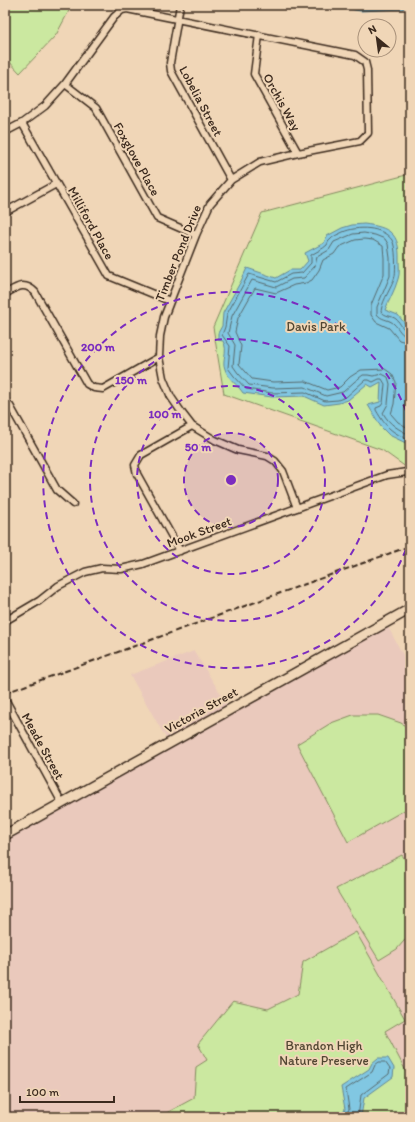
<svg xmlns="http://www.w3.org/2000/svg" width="415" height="1122" viewBox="0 0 415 1122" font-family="Itim,sans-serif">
<rect width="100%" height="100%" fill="#f0d6b7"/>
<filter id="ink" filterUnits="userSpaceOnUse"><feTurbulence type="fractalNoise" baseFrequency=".025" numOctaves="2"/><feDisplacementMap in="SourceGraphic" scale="8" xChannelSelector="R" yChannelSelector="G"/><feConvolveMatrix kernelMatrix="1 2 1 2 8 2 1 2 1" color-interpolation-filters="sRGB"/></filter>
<g filter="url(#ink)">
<path fill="#eac9bc" d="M388,627l22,41v449h-405v-276z
M194,651l34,55 -61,34 -37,-65z"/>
<path fill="#cbe8a0" stroke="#83895f" d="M5,5h67l-16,30 -36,38 -15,-16z
M410,174v296l-28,-20 -158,-56 -11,-67 49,-114z
M353,715h25l23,8 9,6v78l-62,35 -51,-98 34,-21z
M402,855l8,12v67l-13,15 -18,11 -43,-71z
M356,932l49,87 -20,12 25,48v38h-251l35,-19 2,-31 11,-7 -9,-16 35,-43 35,8 30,-15 5,-32z"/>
<path fill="#81c7e2" stroke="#658894" d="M329,5h77l-3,4 -43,2z
M364,224c25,3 36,9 35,36 0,6 1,14 -1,19 -3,11 -9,21 -13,31l13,5 12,15v115l-21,-10 -8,-8 -13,-22 12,-3 1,-20 -9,5 -5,-3 -19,16 -9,3 -15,2 -20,-9 -32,1 -29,-4c-5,-8 -15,-14 -18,-24 -4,-10 4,-17 -2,-28l-5,-1v-7l4,-7 1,-13 18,-32 6,-13 29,10 14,-8h10l8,-9 -3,-8 19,-10 3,-7 15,-8 10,-3z
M378,1058h10l6,10 -1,9 -29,21 -3,19h-20l4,-8 -4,-22 28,-18 3,-6z"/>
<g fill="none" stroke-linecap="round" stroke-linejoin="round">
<path stroke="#57696c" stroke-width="1" d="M410,332c-8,-1 -9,-9 -14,-13 -5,-4 -11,-2 -15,-8 2,-13 11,-23 14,-35 1,-7 1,-30 -3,-36 -10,-14 -35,-14 -49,-8 -4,2 -10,4 -13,8 -2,1 -2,3 -3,5 -4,4 -11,7 -16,10v8l-9,10 -11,1 -15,8 -27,-8 -22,40 -2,13 -3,8 8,11 -2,22 6,8 12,13 26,4 33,-1 20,9 13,-1 8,-3 19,-17h4l4,2 6,-3h3l3,5 -2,19 -2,3 -5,2v2c11,19 15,21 34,31
M410,337c-10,-1 -10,-8 -17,-14 -5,-4 -12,-3 -16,-9v-7l13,-31v-18l-2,-14 -3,-5 -10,-4 -11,-2 -11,1 -19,8 -5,8 -12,7 -2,9 -11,12 -12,1 -16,8 -24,-7 -20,36 -4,17 7,12 -2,21 5,7 11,12 24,3 32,-1 21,9 17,-4 11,-10 9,-7h5l5,1 9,-2 6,3 2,7 -2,20 -5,9c7,12 15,16 27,22
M410,343l-11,-3 -10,-12 -13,-6 -5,-7v-10l13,-31v-16l-1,-12 -10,-6 -9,-1 -9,1 -16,7 -5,7 -11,6 -4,10 -7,10 -6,3 -12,2 -18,8 -21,-5 -17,30 -3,14 6,14 -2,18 13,15 21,3 32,-1 22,9 13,-3 10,-10 11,-7 24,-1 7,5 4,8 -2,22 -3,10 7,8 12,7
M345,1117l4,-8 -3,-20 26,-17 3,-7 4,-3h6l5,7 -1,5 -28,21 -3,22"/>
<g stroke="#3b2a1e" stroke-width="9">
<path id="street" d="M180,5l-10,58 1,8 60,109
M259,35l-5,39 44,79
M65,84l31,24 61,110 39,17
M22,123l87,153 61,25
M5,132l17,-9 23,-17 20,-22 49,-67 8,-7 5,-1 228,46 10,7 2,8 1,63 -8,8 -62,12 -38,9 -29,18 -21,24 -14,31 -32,82 -4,19 -1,21 4,21 8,19 11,16 10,13 23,14 23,10 29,6 8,5 8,10 14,37
M5,212l51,-28
M5,294c12,-7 19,-13 30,-2l52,92 7,4 9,1 56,-32
M5,401l5,5 47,84 16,14
M180,551l-43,-77 -2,-9 6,-10 51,-29
M5,621l34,-20 19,-15 27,-14 17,-4 19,1 22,-5 244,-89 20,-3
M5,699l57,104"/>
</g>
<g stroke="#3b2a1e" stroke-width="12">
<path id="secondary" d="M5,835l405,-226"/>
</g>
<use href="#street" stroke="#f0d6b7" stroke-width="6"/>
<use href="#secondary" stroke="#f0d6b7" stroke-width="9"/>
<path stroke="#3b2a1e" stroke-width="2" stroke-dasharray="6 3" stroke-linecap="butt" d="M5,693l405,-147"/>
</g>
</g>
<circle cx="231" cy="480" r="47" fill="#7b2cbf" fill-opacity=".12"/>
<g fill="none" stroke="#7b2cbf" stroke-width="2" stroke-dasharray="7 5">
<circle cx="231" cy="480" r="47"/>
<circle cx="231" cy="480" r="94"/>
<circle cx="231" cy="480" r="141"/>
<path d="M410 538A188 188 0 1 1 410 422"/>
</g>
<g text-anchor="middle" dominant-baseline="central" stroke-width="4" stroke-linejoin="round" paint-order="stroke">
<g font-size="13" fill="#3b2a1e" stroke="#f0d6b7">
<text transform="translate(201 101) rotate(62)">Lobelia Street</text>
<text transform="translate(282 102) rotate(61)">Orchis Way</text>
<text transform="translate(137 159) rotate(61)">Foxglove Place</text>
<text transform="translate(91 223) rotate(61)">Milliford Place</text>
<text transform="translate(178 253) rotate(-68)">Timber Pond Drive</text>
<text transform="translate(199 532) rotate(-20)">Mook Street</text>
<text transform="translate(201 710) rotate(-29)">Victoria Street</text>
<text transform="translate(43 746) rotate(61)">Meade Street</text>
</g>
<g font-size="13" fill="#514632" stroke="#f0d6b7">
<text x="316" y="326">Davis Park</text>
<text x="324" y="1045">Brandon High<tspan x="324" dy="15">Nature Preserve</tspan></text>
</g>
</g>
<circle cx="231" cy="480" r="6" fill="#7b2cbf" stroke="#f0d6b7" stroke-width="2"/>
<g font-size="12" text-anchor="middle" font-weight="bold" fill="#7b2cbf" stroke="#f0d6b7" stroke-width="4" stroke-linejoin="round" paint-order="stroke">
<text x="98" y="351">200 m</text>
<text x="131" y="384">150 m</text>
<text x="165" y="418">100 m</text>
<text x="198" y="451">50 m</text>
</g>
<rect width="415" height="1122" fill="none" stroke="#f0d6b7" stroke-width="20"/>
<rect x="10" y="10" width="395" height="1102" fill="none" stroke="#3b2a1e" stroke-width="1.5" filter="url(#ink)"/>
<g transform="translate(377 38) rotate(331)"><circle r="19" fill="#f0d6b7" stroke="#a8917a"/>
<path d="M0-3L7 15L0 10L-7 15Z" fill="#3b2a1e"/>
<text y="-6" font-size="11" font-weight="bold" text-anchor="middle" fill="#3b2a1e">N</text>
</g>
<path d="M20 1096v6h94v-6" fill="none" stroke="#3b2a1e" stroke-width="2"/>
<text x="26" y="1096" font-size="12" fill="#3b2a1e" stroke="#f0d6b7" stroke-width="3" paint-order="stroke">100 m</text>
</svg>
